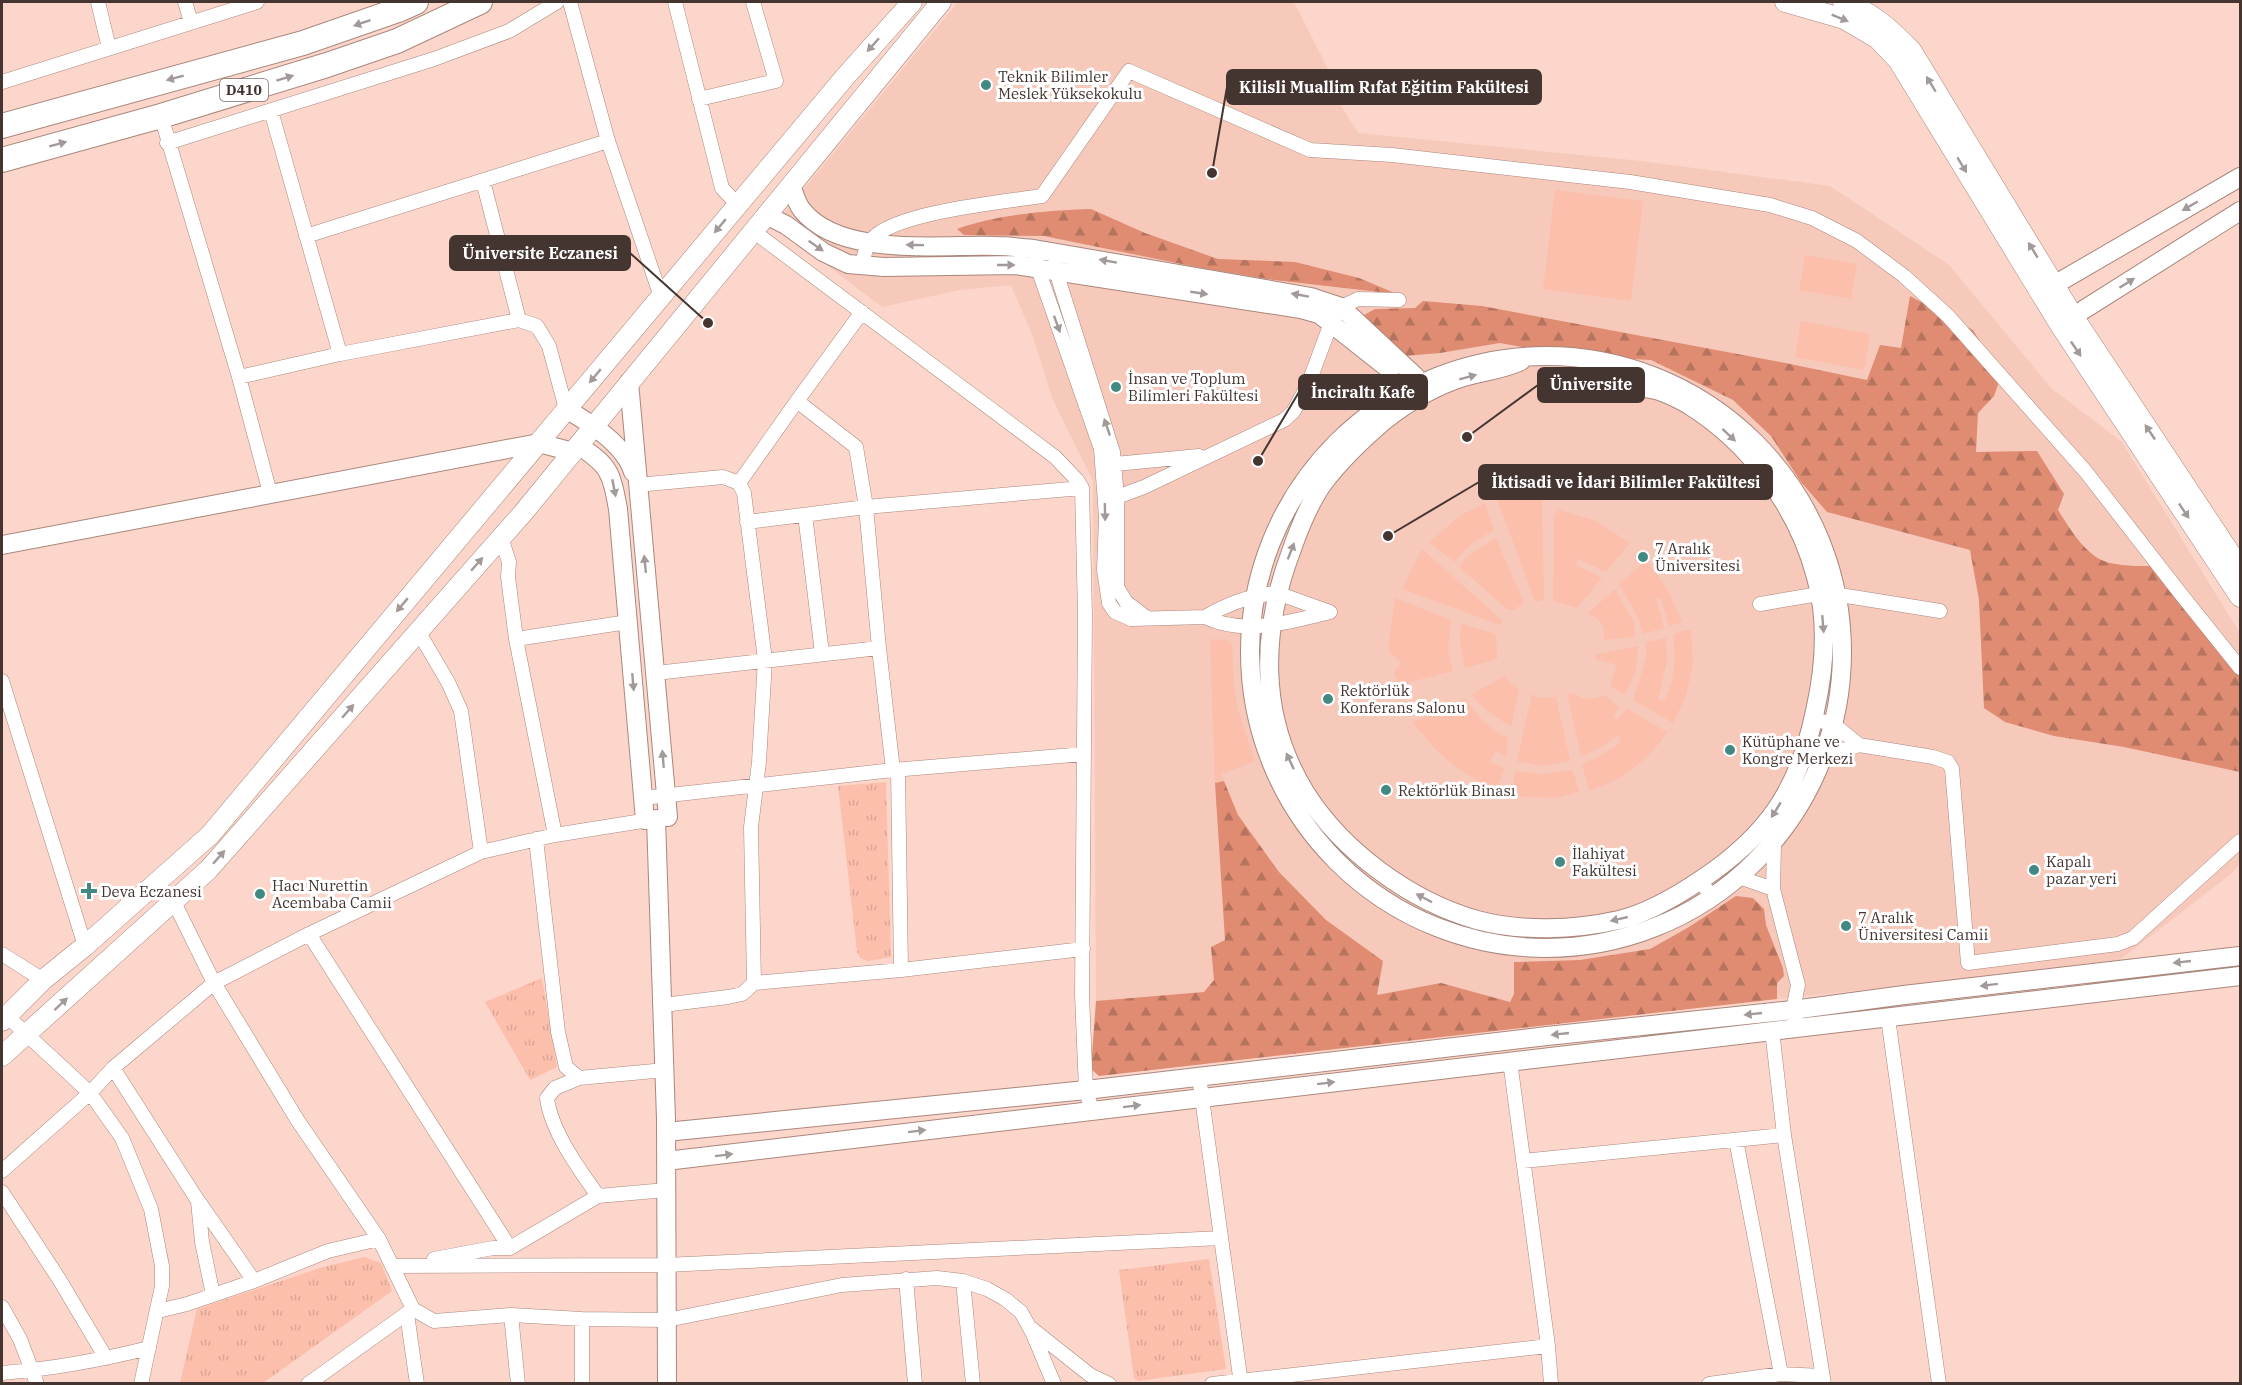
<svg xmlns="http://www.w3.org/2000/svg" width="2242" height="1385" viewBox="0 0 2242 1385" font-family="'IBM Plex Serif',serif">
<defs>
<pattern id="forest-firs" width="22" height="20" patternUnits="userSpaceOnUse" patternTransform="scale(1.5)"><rect width="22" height="20" fill="#df8c72"/><path d="M5 1l3.5 6h-7zM16 11l3.5 6h-7z" fill="#b6735e"/></pattern>
<pattern id="park-tufts" width="24" height="20" patternUnits="userSpaceOnUse" patternTransform="scale(1.5)"><rect width="24" height="20" fill="#fcbfac"/><path d="M3 7l-1-3M5 7V3M7 7l1-3M15 17l-1-3M17 17v-4M19 17l1-3" fill="none" stroke="#d9a594"/></pattern>
</defs>
<rect width="100%" height="100%" fill="#fcd6ca"/>
<path fill="#f6c9bb" d="M958,2h336l34,67 -2,12 32,52 283,28 189,25 119,79 103,124 69,52 119,192v231l-8,9 -116,90 -590,63 -427,50 -8,-7 5,-68 -3,-520 -40,-81 -20,-63 -22,-52 -51,5 -78,17 -108,-82z"/>
<path fill="#fcbfac" d="M1555,190l88,11 -12,100 -88,-12z
M1805,255l52,9 -6,35 -52,-9z
M1801,321l69,13 -6,36 -69,-13z
M1542,491l2,109 -9,2 -38,-103 27,-7z
M1485,503l9,27 -24,15 -16,17 -25,-20 32,-27z
M1559,510l35,10 36,23 -24,29 -28,-13 -2,6 26,13 -25,30 -24,-7 1,-86z
M1496,538l28,65 -10,7 -7,-1 -48,-42 7,-10z
M1422,549l81,72 -3,4 -98,-36z
M1646,560l22,30 14,32 -13,4 -8,-28 -5,1 8,29 -21,6 -5,-17 -19,-33z
M1615,589l19,33 1,15 -32,3c4,-13 -3,-23 -16,-26z
M1395,598l56,22 -3,30 5,21 -55,14 -4,-14 5,-3 1,-7 -11,-9v-12z
M1461,624l35,10 1,25 -32,9 -5,-26z
M1684,630h7l2,33 -7,33 -13,27 -40,-23 13,-42v-16l20,-4 1,24 -9,37 5,3c13,-19 12,-45 10,-67z
M1212,639l15,1 5,5 2,39 4,26 17,51 -33,13 2,7 -9,2 -5,-140z
M1638,646l-2,25 -11,24 -15,-9 7,-21 -22,-6 2,-5z
M1505,676l5,7 9,7 -8,37 -29,-20 -10,-13z
M1572,693c11,7 20,7 32,2l15,12 -6,11 4,2 10,-11 40,23c-16,26 -48,51 -78,58l-7,-26 18,-8 21,-14 -3,-7 -16,12 -21,9 -14,-62z
M1532,694l6,4 18,-1 14,64 -29,5 -24,-5z
M1465,699c12,17 24,29 43,39l-2,19 -10,-7 -6,12 14,6 -7,23c-40,-21 -56,-32 -84,-69z
M1573,770l6,22 -23,6 -46,-2 6,-25 27,3z"/>
<path fill="url(#forest-firs)" d="M1091,209l54,24 73,26 77,3 64,16 38,16 -123,-14 -73,-12 -157,-32 -80,-1 -7,-6c38,-14 93,-19 134,-20z
M1910,296l63,34 28,46 -7,20 -16,17 -2,39 61,-1 27,43 -6,16c11,17 21,35 38,47 13,10 48,10 64,8l74,97 6,16v94l-116,-25 -70,-11 -49,-14 -21,-14 -5,-108 -9,-50 -143,-38 -26,-30 -30,-46 -38,-36 -82,-40 -80,-4 -71,-13 -60,10 -36,3 -40,-41 11,-6 40,-1 8,-7 59,5 293,55 92,19 13,-35 21,3z
M1224,781l14,34 41,57 47,48 57,41 -6,34 64,-12 69,19 4,-8v-32l66,-2 70,-11 39,-22 47,-31 17,2 11,11 2,16 17,43 1,8 -7,7v16l-678,77 -8,-7 5,-68 108,-9 10,-12 -3,-33 14,-7 -10,-157z"/>
<path fill="url(#park-tufts)" d="M886,782l5,175 -23,4 -8,-3 -3,-6 -19,-166z
M542,978l15,89 -27,13 -45,-78z
M364,1257l17,6 11,28 -129,92h-83l17,-74 123,-41z
M1209,1259l17,110 -88,12 -4,-3 -15,-108z"/>
<g fill="none" stroke-linecap="round" stroke-linejoin="round">
<g stroke="#aa877c" stroke-width="15">
<path id="minor" d="M98,2l11,46
M185,2l6,20
M570,2l38,139 53,156
M675,2l47,186 16,17
M2,82l255,-80
M699,99l77,-18 -23,-79
M271,111l69,243
M161,116l78,261 31,116
M167,143l267,-84 75,-28 48,-29
M483,181l36,139
M753,231l302,226 22,23 5,8 3,127 -3,380 4,95 6,21
M306,236l302,-95
M1034,249l4,20 63,180 5,68 -2,53 5,33 6,9 16,7 74,-2
M861,265c3,-8 5,-19 11,-26 24,-27 131,-37 170,-43l87,-125 181,79 82,5 238,27 140,23 42,13 45,23 47,35 44,40 138,156 94,121 60,75
M1054,265l59,187 4,45v90l9,15 21,16
M862,312l-65,89 59,46 10,60 216,-19
M239,377l101,-23 179,-34 18,6 12,20 17,63
M1115,464l84,-8
M739,483l58,-82
M637,485l86,-8 16,6 5,10 21,167 -6,102 -8,65 3,156 -12,11 -14,3 -65,8
M1117,497l27,-10 140,-67 9,-8 15,-27 23,-62 10,-16 17,-8 41,1
M805,515l17,138
M747,522l119,-15 13,141 14,122
M501,537l8,25 -1,15 8,62 39,196
M1277,593l53,19c-40,10 -86,24 -125,5 22,-13 46,-22 72,-24z
M1760,604l59,-10h15l106,17
M418,631l30,51 13,29 20,141
M516,639l112,-17
M656,673l223,-25
M2,681l83,265
M1859,745l74,12 15,5 4,7 16,194 150,-19 15,-6 107,-97
M1805,752l18,5 36,-12 -27,-22 -19,-3
M898,771l3,199
M643,798l250,-28 191,-16
M536,839l22,193 8,35 13,11 86,-8
M1739,877l34,12 1,-45
M1700,880l11,16
M1773,889l25,96 -5,25 5,18
M173,900l41,83 84,138 81,118 34,70 21,12 77,-6 71,4 85,1 175,-35 95,-7 26,3 24,8 18,10 16,13 12,22 21,50
M309,934l201,314
M2,954l41,26
M754,983l147,-13 182,-21
M7,1016l83,77 32,45 29,71 11,57v20l-21,98
M1888,1018l51,366
M1772,1030l12,105 40,249
M1510,1061l38,285 3,38
M113,1068l85,133 4,41 11,53
M1199,1076l42,308
M579,1078l-24,10 -8,10c4,33 32,71 51,98
M1736,1140l45,234
M1523,1161l261,-26
M2,1171l88,-78 23,-25 101,-85 95,-49 172,-82 74,-17 100,-16
M2,1192l57,87 47,79
M199,1202l55,79
M434,1259l59,-11h17l88,-52 68,-6
M392,1266l274,-1 555,-27
M906,1279l9,105
M963,1281l10,103
M2,1307l18,32 17,45
M158,1311l29,-7 67,-23 74,-30 51,-12
M407,1314l10,70
M511,1315l7,69
M1032,1329l58,46 19,9
M2,1373c49,-4 99,-13 147,-25
M308,1384l105,-75
M582,1384v-65
M1212,1384l336,-38
M1709,1384l72,-10 41,2"/>
</g>
<g stroke="#aa877c" stroke-width="20">
<path id="tertiary" d="M791,185c3,8 6,19 11,25 38,48 139,34 195,36 12,0 24,2 37,3l277,48 30,10 74,69 7,10
M766,215l20,10 37,27 25,12 36,3 131,-2 286,44 18,5 71,56
M2042,292l198,-115
M2061,324l179,-113
M1250 652a296 296 0 1 1 592 0a296 296 0 1 1-592 0Z
M1521,361c-19,9 -37,10 -57,16 -29,9 -56,25 -80,44 -21,18 -42,38 -59,60 -15,20 -25,45 -33,68 -31,81 -34,166 13,243 37,59 105,109 172,128 45,12 97,10 142,0 29,-7 58,-24 83,-41 66,-44 97,-90 113,-168 10,-44 13,-91 1,-134 -18,-69 -66,-134 -127,-172 -9,-5 -20,-11 -30,-14 -13,-4 -29,-4 -41,-10 -5,-3 -9,-7 -14,-10
M629,382l39,435
M566,409c24,14 59,36 67,63
M578,445c32,21 33,27 40,64l27,311
M2,545l537,-102 34,9
M656,819l10,300 1,265
M666,1132l420,-42 461,-54 246,-26 111,-15 336,-39
M666,1161l1574,-185"/>
</g>
<g stroke="#aa877c" stroke-width="21">
<path id="secondary" d="M1785,2l59,17 34,20 20,21 162,265 180,272
M1843,2c27,8 48,28 68,48l162,266 167,252
M2,1021l41,-41 42,-34 125,-111 635,-758 67,-75
M2,1056l206,-186 315,-357 418,-511"/>
</g>
<g stroke="#aa877c" stroke-width="26">
<path id="trunk" d="M2,126l301,-83 95,-33 18,-8
M2,160l159,-44 166,-51 70,-24 83,-39"/>
</g>
<use href="#minor" stroke="#fff" stroke-width="14"/>
<use href="#tertiary" stroke="#fff" stroke-width="18"/>
<use href="#secondary" stroke="#fff" stroke-width="20"/>
<use href="#trunk" stroke="#fff" stroke-width="24"/>
</g>
<defs><path id="oneway-solid" d="M-6-.8H1V-3.2L6.5 0L1 3.2V.8H-6Z" transform="scale(1.5)"/></defs>
<g fill="#a29a98">
<use href="#oneway-solid" transform="translate(1840 18) rotate(22)"/>
<use href="#oneway-solid" transform="translate(362 23) rotate(161)"/>
<use href="#oneway-solid" transform="translate(873 45) rotate(132)"/>
<use href="#oneway-solid" transform="translate(175 78) rotate(165)"/>
<use href="#oneway-solid" transform="translate(285 78) rotate(-17)"/>
<use href="#oneway-solid" transform="translate(1931 84) rotate(-121)"/>
<use href="#oneway-solid" transform="translate(58 144) rotate(-15)"/>
<use href="#oneway-solid" transform="translate(1962 165) rotate(59)"/>
<use href="#oneway-solid" transform="translate(2190 206) rotate(150)"/>
<use href="#oneway-solid" transform="translate(720 226) rotate(130)"/>
<use href="#oneway-solid" transform="translate(915 245) rotate(-179)"/>
<use href="#oneway-solid" transform="translate(816 246) rotate(35)"/>
<use href="#oneway-solid" transform="translate(2033 250) rotate(-121)"/>
<use href="#oneway-solid" transform="translate(1108 261) rotate(-170)"/>
<use href="#oneway-solid" transform="translate(1006 265)"/>
<use href="#oneway-solid" transform="translate(2127 283) rotate(-32)"/>
<use href="#oneway-solid" transform="translate(1199 293) rotate(9)"/>
<use href="#oneway-solid" transform="translate(1300 295) rotate(-170)"/>
<use href="#oneway-solid" transform="translate(1057 324) rotate(70)"/>
<use href="#oneway-solid" transform="translate(2076 349) rotate(56)"/>
<use href="#oneway-solid" transform="translate(595 376) rotate(130)"/>
<use href="#oneway-solid" transform="translate(1468 377) rotate(-15)"/>
<use href="#oneway-solid" transform="translate(1107 427) rotate(-109)"/>
<use href="#oneway-solid" transform="translate(2150 432) rotate(-124)"/>
<use href="#oneway-solid" transform="translate(1729 435) rotate(43)"/>
<use href="#oneway-solid" transform="translate(614 488) rotate(79)"/>
<use href="#oneway-solid" transform="translate(2184 511) rotate(56)"/>
<use href="#oneway-solid" transform="translate(1105 512) rotate(89)"/>
<use href="#oneway-solid" transform="translate(1291 551) rotate(-69)"/>
<use href="#oneway-solid" transform="translate(477 564) rotate(-49)"/>
<use href="#oneway-solid" transform="translate(645 564) rotate(-96)"/>
<use href="#oneway-solid" transform="translate(402 605) rotate(130)"/>
<use href="#oneway-solid" transform="translate(1823 624) rotate(85)"/>
<use href="#oneway-solid" transform="translate(633 682) rotate(85)"/>
<use href="#oneway-solid" transform="translate(348 711) rotate(-49)"/>
<use href="#oneway-solid" transform="translate(663 759) rotate(-95)"/>
<use href="#oneway-solid" transform="translate(1290 761) rotate(-115)"/>
<use href="#oneway-solid" transform="translate(1776 810) rotate(122)"/>
<use href="#oneway-solid" transform="translate(219 857) rotate(-49)"/>
<use href="#oneway-solid" transform="translate(1424 898) rotate(-152)"/>
<use href="#oneway-solid" transform="translate(1619 919) rotate(167)"/>
<use href="#oneway-solid" transform="translate(2182 962) rotate(174)"/>
<use href="#oneway-solid" transform="translate(1989 985) rotate(173)"/>
<use href="#oneway-solid" transform="translate(61 1004) rotate(-43)"/>
<use href="#oneway-solid" transform="translate(1753 1014) rotate(174)"/>
<use href="#oneway-solid" transform="translate(1560 1034) rotate(174)"/>
<use href="#oneway-solid" transform="translate(1326 1083) rotate(-7)"/>
<use href="#oneway-solid" transform="translate(1132 1106) rotate(-7)"/>
<use href="#oneway-solid" transform="translate(917 1131) rotate(-7)"/>
<use href="#oneway-solid" transform="translate(724 1155) rotate(-7)"/>
</g>
<g fill="#428983" stroke="#fff" stroke-width="2">
<circle cx="986" cy="85" r="6"/>
<circle cx="1116" cy="387" r="6"/>
<circle cx="1643" cy="557" r="6"/>
<circle cx="1328" cy="699" r="6"/>
<circle cx="1730" cy="750" r="6"/>
<circle cx="1386" cy="790" r="6"/>
<circle cx="1560" cy="862" r="6"/>
<circle cx="2034" cy="870" r="6"/>
<path d="M86 882h6v6h6v6h-6v6h-6v-6h-6v-6h6z"/>
<circle cx="260" cy="894" r="6"/>
<circle cx="1846" cy="926" r="6"/>
</g>
<g text-anchor="middle" dominant-baseline="central" stroke-width="6" stroke-linejoin="round" paint-order="stroke">
<rect fill="#fff" stroke="#7c726f" stroke-width="1.5" x="220" y="79" width="48" height="22" rx="4.5"/>
<g font-size="14" font-weight="bold" fill="#443531">
<text x="244" y="90">D410</text>
</g>
<g font-size="15" fill="#443531" stroke="#fff" text-anchor="start">
<text x="998" y="76">Teknik Bilimler<tspan x="998" dy="17">Meslek Yüksekokulu</tspan></text>
<text x="1128" y="378">İnsan ve Toplum<tspan x="1128" dy="17">Bilimleri Fakültesi</tspan></text>
<text x="1655" y="548">7 Aralık<tspan x="1655" dy="17">Üniversitesi</tspan></text>
<text x="1340" y="690">Rektörlük<tspan x="1340" dy="17">Konferans Salonu</tspan></text>
<text x="1742" y="741">Kütüphane ve<tspan x="1742" dy="17">Kongre Merkezi</tspan></text>
<text x="1398" y="790">Rektörlük Binası</text>
<text x="1572" y="853">İlahiyat<tspan x="1572" dy="17">Fakültesi</tspan></text>
<text x="2046" y="861">Kapalı<tspan x="2046" dy="17">pazar yeri</tspan></text>
<text x="272" y="885">Hacı Nurettin<tspan x="272" dy="17">Acembaba Camii</tspan></text>
<text x="101" y="891">Deva Eczanesi</text>
<text x="1858" y="917">7 Aralık<tspan x="1858" dy="17">Üniversitesi Camii</tspan></text>
</g>
</g>
<path fill="none" stroke="#443531" stroke-width="2" d="M1212 173L1227 87M708 323L630 253M1467 437L1538 385M1258 461L1299 392M1388 536L1479 482"/>
<g fill="#443531" stroke="#fff" stroke-width="2">
<circle cx="1212" cy="173" r="6"/>
<circle cx="708" cy="323" r="6"/>
<circle cx="1467" cy="437" r="6"/>
<circle cx="1258" cy="461" r="6"/>
<circle cx="1388" cy="536" r="6"/>
</g>
<g fill="#443531" stroke="#443531" stroke-width="2">
<rect x="1227" y="70" width="314" height="34" rx="6"/>
<rect x="450" y="236" width="180" height="34" rx="6"/>
<rect x="1538" y="368" width="106" height="34" rx="6"/>
<rect x="1299" y="375" width="128" height="34" rx="6"/>
<rect x="1479" y="465" width="293" height="34" rx="6"/>
</g>
<g font-size="16" text-anchor="middle" font-weight="bold" fill="#fff">
<text x="1384" y="93">Kilisli Muallim Rıfat Eğitim Fakültesi</text>
<text x="540" y="259">Üniversite Eczanesi</text>
<text x="1591" y="390">Üniversite</text>
<text x="1363" y="398">İnciraltı Kafe</text>
<text x="1626" y="488">İktisadi ve İdari Bilimler Fakültesi</text>
</g>
<rect width="2242" height="1385" fill="none" stroke="#443531" stroke-width="6"/>
</svg>
